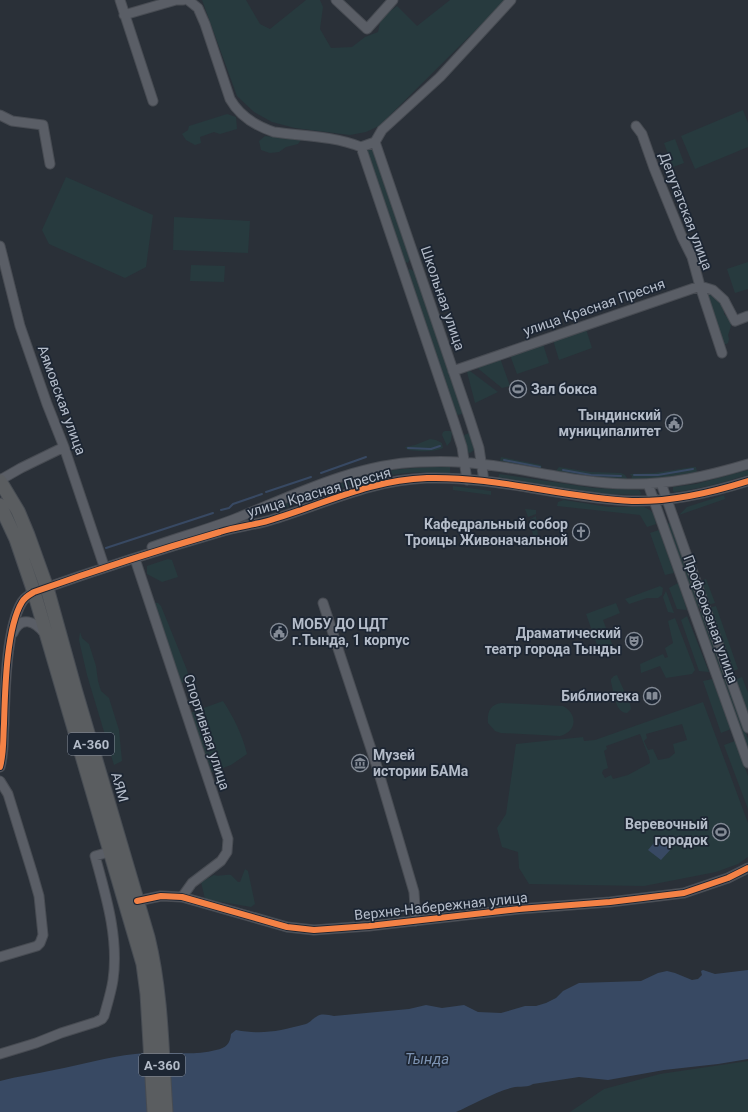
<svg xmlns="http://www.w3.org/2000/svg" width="748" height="1112" viewBox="0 0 748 1112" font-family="Roboto,sans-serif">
<rect width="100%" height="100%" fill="#2a3038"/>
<path fill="#273a3e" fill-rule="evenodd" d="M202,0h44l14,24 10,5 36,-29h14l3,7 -3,22 11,19 21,-1 13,-10 13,-5 3,-14 16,-12 20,20 33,-26h56l-127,126 -13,6 -16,3 -55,-7 -23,-6 -18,-10 -17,-16z
M743,110l5,13v24l-53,22 -14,-33z
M227,114l9,3 1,12 -17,5 -6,-2 -14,5 1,6 -6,2 -9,-5 -4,-6 6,-4 1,-4z
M265,136l36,4 -3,4 -12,3 -7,5 -9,1 -9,-3 -2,-9z
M675,139l9,24 -11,4 -9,-24z
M371,148l2,1 37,109 -2,5 -5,-2 -37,-109v-3z
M66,177l87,38 -7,52 -21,11 -76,-34 -7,-14z
M174,217l76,4 -2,32 -75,-3z
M748,262v27l-13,4 -8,-24z
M191,265l34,1 -1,16 -34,-1z
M409,269l3,1 3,2 47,137v5l-5,1 -3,-3 -47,-140z
M707,292h5l4,7 8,7v8c9,8 8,10 4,21l1,4 -1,4 -4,2 -17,-43z
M586,329l6,19 -33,12 -6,-20z
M543,344l6,19 -32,11 -7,-19z
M500,358l10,28 -8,2 -27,-22z
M466,368l32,24 -23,11z
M445,431h5l2,1 -1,9 -4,5 -5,-11 1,-3z
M469,433l5,17 -4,3 -3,-1 -5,-16z
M430,439l6,1 6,3 1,5c-11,5 -24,3 -35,2l-3,-3 10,-2z
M501,457l40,8 1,4h-3l-39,-8z
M432,467h18v6c-15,0 -29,-1 -43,0 -45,4 -88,24 -130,38l-2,-1v-2c33,-13 67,-27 102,-35 18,-4 37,-5 55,-6z
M559,467l31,5 31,1 4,2 2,3v2l-30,-1 -40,-6 -1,-2z
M693,467h3l1,5 -42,7 -24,1 1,-4 -2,-2 24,-1z
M748,470v5c-24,7 -48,14 -74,17l-1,-1v-4l23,-3z
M499,474l95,14 45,2 2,3 -1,2 -35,-1 -29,-3 -78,-12z
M453,486l38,5v4l-38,-5z
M724,495l1,4 -46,16 8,-8z
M564,500l45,7h35l6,3 4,4 2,10 -9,3 -7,-12 -83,-9 1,-4z
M525,509l11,1v4l-8,3z
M536,516l2,20 -4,2 -5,-18z
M670,523l30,84 -4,2 -30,-85z
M659,530l15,43 -9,2 -15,-42z
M168,559l4,1 6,17 -16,5 -15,-8v-8z
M706,579l9,24 -8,2 -9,-23z
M678,583l9,27 -10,-1 -8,-21z
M660,586l3,2 -1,7 -4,3h-11l-18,6 -4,-5z
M666,591l8,22 -6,-1 -5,-15z
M153,603h5l3,3 26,64 2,7 -1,5 -7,1z
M616,603l4,10 -17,7 12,32 -14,4 -15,-42z
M716,606l22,63 -7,3 -23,-64z
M702,612l46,127v13l-50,-139z
M687,616l22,56 -10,-1 -18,-51z
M675,618l20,52 -3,4 -26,4 -6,-12 -19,7 -1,-9 23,-10 2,4 3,-1 -3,-9 8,-5 -5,-22z
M80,632l2,6 7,6 7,22 2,15 3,10 8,7 10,32 3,31 -8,4 -27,-90 -8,-35z
M617,675l13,29 1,5 -4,4c-12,0 -13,-21 -16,-31v-3l3,-3z
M742,677l6,16v27l-14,-40z
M712,679l19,50 -10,4 -18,-52z
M223,701c11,17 19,33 24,53l-16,11 -19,7 -22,-59z
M703,702l45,121v34l-10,7 -22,8 -72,14 -115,-2 -10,-16 -1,-16 -16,-5 -5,-19 9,-14 10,-70 67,-7 1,4 11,-1zM682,724l5,16 -14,4 2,9 -6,5 -11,2 -5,-11 -5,1 -4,-9 3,-3 -1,-4zM640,734l9,23 1,6 -22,12 -15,4 -2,-4 -6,3 -3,-5 1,-3 5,-2 -4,-17 3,-2 -1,-3z
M501,703l62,3c15,8 14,26 -3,30l-59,-3 -6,-2 -7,-8c-1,-11 2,-18 13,-20z
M735,741l13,35v33l-24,-64z
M245,869l3,2 7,33 -4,3 -46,-8 -4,-17 13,-7c5,2 11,-1 17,0l7,7h2z
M748,1061v51h-178l34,-23 56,-15z"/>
<path fill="#384963" d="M658,838l13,11 -10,11 -13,-10z
M703,970l12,4 33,-4v89l-30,5 -54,6 -56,10 -29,-3 -46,7c-6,4 -12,2 -18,3 -17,3 -43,18 -59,25h-456v-31c18,-5 36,-7 54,-11 27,-5 53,-13 81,-16 27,-4 54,3 81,-4 10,-2 14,-6 15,-16l5,-4c27,5 43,1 70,-6 5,-2 6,-5 10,-7 5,-4 12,-2 18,-1l75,-7 17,-4 16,3 22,-3 14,7 23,1 24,-7h11l10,-3 10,-5 7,-7 16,-8 62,-2 17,-8 9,-2 8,2 17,7 6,-1 4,-4 -1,-4z"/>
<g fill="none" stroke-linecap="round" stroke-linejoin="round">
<path stroke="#384963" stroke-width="2" d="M408,448l23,1 9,-3
M504,460l36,7
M563,470l28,5 30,1
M321,473l45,-16
M634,475h24l35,-6
M266,492l45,-15
M221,510l8,-2 4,-4 29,-10
M106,548l107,-35"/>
<g stroke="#484c53" stroke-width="11">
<path id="minor" d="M120,0l33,101
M188,0l10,8 7,16 25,75c9,16 26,27 44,33 29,4 60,4 87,15l14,-5 7,-12 58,-53 71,-77
M336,0l31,29 26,-29
M124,15l52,-15h7
M0,115l12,6 31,4 7,39
M636,126l6,8 12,34 28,69 10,20 8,29 22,67
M375,142l94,275 10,31 5,33
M361,147l93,275 8,25 5,33
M0,246l20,80 27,78 17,43 39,116
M453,371l247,-85 13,4 11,10 11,21 13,-5
M0,480l21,-12 43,-21
M661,483l87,245
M648,484l100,279
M152,547c28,-10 57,-18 85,-29 57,-23 119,-54 182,-56 20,-1 41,-1 61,2 49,5 97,19 147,20 42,1 81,-8 121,-20
M135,559l93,280 -1,13 -6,9 -29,22 -10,14
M323,603l55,167 36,122 2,29
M13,633c8,-18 22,-12 32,1
M0,767c4,-14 3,-29 4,-43 1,-32 2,-96 18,-122 3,-5 7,-7 12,-10 62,-22 124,-42 186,-60 18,-6 37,-7 54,-13 52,-16 97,-39 153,-41 69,-2 136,20 205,23 40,1 78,-8 116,-20
M0,781l8,13 25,81 6,21 4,39 -3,8 -3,3 -37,11
M137,901l24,-5 21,1 105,30 27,3 55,-4 150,-17 91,-7 74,-9 44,-15 20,-10
M0,1054l36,-11 25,-10 35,-11 6,-3 2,-3c3,-11 7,-23 9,-36 6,-42 -7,-84 -18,-124l14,-4"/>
</g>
<g stroke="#474c53" stroke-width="15">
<path id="highway" d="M0,481l18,30 10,24 19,53 28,101 73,248c14,57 14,117 18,175
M0,505l16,34 18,53 109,372 4,30 7,118"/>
</g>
<use href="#minor" stroke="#5a5e66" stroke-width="9"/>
<use href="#highway" stroke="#5a5d60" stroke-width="13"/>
<g stroke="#1d2633" stroke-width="8">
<path id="cycleway" d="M0,767c4,-14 3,-29 4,-43 1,-32 2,-96 18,-122 3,-5 7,-7 12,-10 62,-22 124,-42 186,-60 18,-6 37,-7 54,-13 52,-16 97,-39 153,-41 69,-2 136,20 205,23 40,1 78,-8 116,-20
M137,901l24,-5 21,1 105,30 27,3 55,-4 150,-17 91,-7 74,-9 44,-15 20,-10"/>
</g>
<use href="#cycleway" stroke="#f48246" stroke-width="6"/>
</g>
<defs>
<g id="stadium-ring" transform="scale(0.9)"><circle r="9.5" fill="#1d2633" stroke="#848b96" stroke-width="1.5"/><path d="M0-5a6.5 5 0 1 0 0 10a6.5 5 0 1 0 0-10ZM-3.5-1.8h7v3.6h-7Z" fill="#848b96"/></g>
<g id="civic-ring" transform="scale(0.9)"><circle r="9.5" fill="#1d2633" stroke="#848b96" stroke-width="1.5"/><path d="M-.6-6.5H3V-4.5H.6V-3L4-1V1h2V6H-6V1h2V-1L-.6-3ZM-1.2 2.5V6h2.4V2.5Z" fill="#848b96"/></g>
<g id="church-ring" transform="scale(0.9)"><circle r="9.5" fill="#1d2633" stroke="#848b96" stroke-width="1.5"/><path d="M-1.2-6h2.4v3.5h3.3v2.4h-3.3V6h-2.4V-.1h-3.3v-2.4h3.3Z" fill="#848b96"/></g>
<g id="theatre-ring" transform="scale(0.9)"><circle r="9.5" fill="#1d2633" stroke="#848b96" stroke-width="1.5"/><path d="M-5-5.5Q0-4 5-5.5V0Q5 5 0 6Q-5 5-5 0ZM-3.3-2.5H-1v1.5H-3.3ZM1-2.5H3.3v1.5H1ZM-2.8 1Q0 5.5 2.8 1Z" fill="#848b96"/></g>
<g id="library-ring" transform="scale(0.9)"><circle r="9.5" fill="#1d2633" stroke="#848b96" stroke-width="1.5"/><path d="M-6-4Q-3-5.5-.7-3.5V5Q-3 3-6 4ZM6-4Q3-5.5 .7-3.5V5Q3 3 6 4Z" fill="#848b96"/></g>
<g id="museum-ring" transform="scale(0.9)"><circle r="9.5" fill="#1d2633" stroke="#848b96" stroke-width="1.5"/><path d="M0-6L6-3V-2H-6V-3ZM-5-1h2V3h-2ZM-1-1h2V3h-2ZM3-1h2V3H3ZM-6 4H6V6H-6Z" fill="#848b96"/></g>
</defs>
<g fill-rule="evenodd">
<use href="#stadium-ring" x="518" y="389"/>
<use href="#civic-ring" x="674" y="423"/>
<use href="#church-ring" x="581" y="532"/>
<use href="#civic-ring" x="279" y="632"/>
<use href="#theatre-ring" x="634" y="641"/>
<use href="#library-ring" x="652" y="696"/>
<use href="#museum-ring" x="360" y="763"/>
<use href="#stadium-ring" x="721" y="832"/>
</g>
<g text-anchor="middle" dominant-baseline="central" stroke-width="3.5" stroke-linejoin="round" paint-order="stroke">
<g fill="#1d2633" stroke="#878f9c" stroke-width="1">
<rect x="68" y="733" width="46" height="22" rx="3"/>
<rect x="139" y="1054" width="46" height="22" rx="3"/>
</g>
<g font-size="13" font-weight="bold" fill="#b4bcc9">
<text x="91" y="744">А-360</text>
<text x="162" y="1065">А-360</text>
</g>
<g font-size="14" fill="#b4bcc9" stroke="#1d2633">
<text transform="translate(686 211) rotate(69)">Депутатская улица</text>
<text transform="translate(443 298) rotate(71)">Школьная улица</text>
<text transform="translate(594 307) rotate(-19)">улица Красная Пресня</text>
<text transform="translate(62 400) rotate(70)">Аямовская улица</text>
<text transform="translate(319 492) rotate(-16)">улица Красная Пресня</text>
<text transform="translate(711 619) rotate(70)">Профсоюзная улица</text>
<text transform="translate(207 732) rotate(72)">Спортивная улица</text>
<text transform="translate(120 787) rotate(74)">АЯМ</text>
<text transform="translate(441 906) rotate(-6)">Верхне-Набережная улица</text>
</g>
<g font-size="14" font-weight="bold" fill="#b4bcc9" stroke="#1d2633" text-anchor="end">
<text x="531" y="389" text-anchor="start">Зал бокса</text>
<text x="661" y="415">Тындинский<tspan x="661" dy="16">муниципалитет</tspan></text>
<text x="568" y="524">Кафедральный собор<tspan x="568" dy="16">Троицы Живоначальной</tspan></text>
<text x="292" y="624" text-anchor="start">МОБУ ДО ЦДТ<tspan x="292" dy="16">г.Тында, 1 корпус</tspan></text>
<text x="621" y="633">Драматический<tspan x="621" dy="16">театр города Тынды</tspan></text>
<text x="639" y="696">Библиотека</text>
<text x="373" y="755" text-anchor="start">Музей<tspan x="373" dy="16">истории БАМа</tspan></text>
<text x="708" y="824">Веревочный<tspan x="708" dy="16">городок</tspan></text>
</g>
<g font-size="15" font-style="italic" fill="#7c92b1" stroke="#1d2633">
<text x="427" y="1059">Тында</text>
</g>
</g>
</svg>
